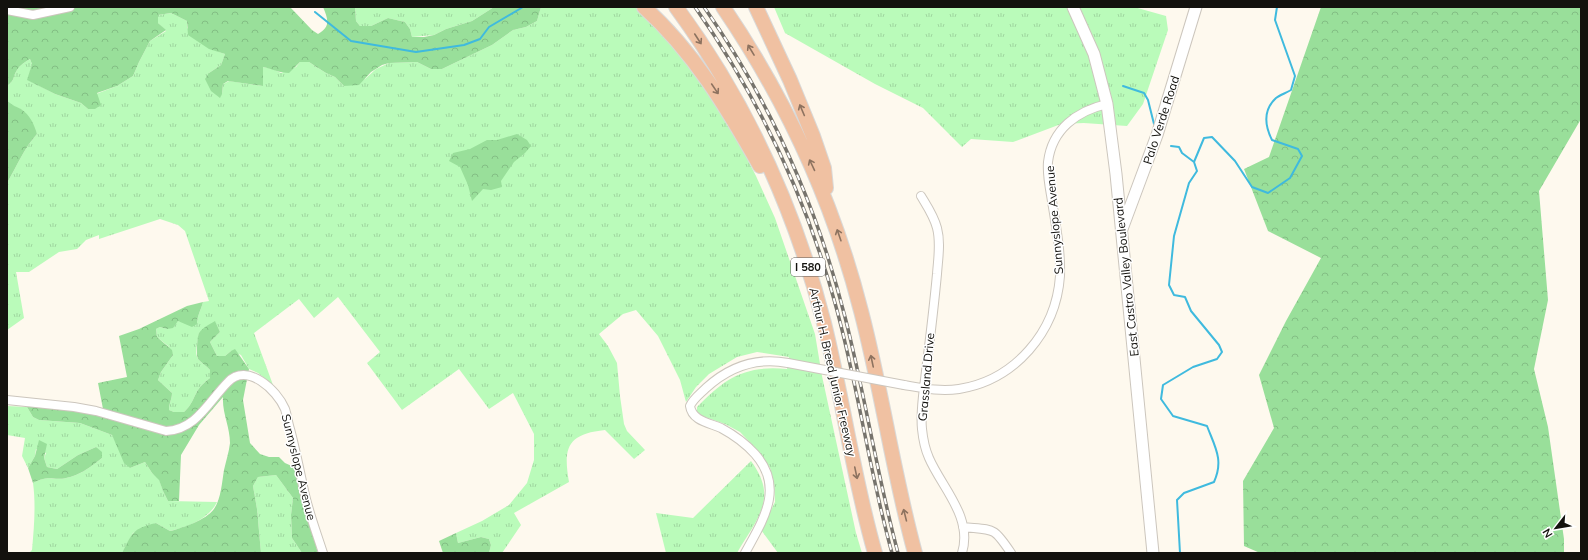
<svg xmlns="http://www.w3.org/2000/svg" width="1588" height="560" viewBox="0 0 1588 560" font-family="Mulish,sans-serif">
<defs>
<pattern id="grass-tufts" width="24" height="20" patternUnits="userSpaceOnUse"><rect width="24" height="20" fill="#bafbba"/><path d="M3 7l-1-3M5 7V3M7 7l1-3M15 17l-1-3M17 17v-4M19 17l1-3" fill="none" stroke="#9fd69f"/></pattern>
<pattern id="forest-crowns" width="20" height="18" patternUnits="userSpaceOnUse"><rect width="20" height="18" fill="#99df9a"/><path d="M2 6a3 3 0 1 1 6 0M12 15a3 3 0 1 1 6 0" fill="none" stroke="#83be84"/></pattern>
</defs>
<rect width="100%" height="100%" fill="#fef9ee"/>
<path fill="url(#grass-tufts)" d="M355,7h139l-22,14 -26,8 -12,6 -22,2 -2,-8 -5,-7 -17,-4 -17,8h-11l-4,-5z
M541,7h95l14,11 41,45 34,52 31,61 19,42 40,116 7,42 34,157 6,20h-84l-17,-23 14,-28 -1,-20 -4,-14 -11,-16 -19,-20 -15,-8 -23,-8 -5,-4v-5c28,-29 48,-42 90,-38l2,-12 -32,-5 -20,5 -28,17 -13,13 -10,15 -6,-22 -22,-44 -22,-26 -13,4 -24,20 9,12 9,17 3,33 4,28 3,7 18,19 -11,9 -29,-29c-38,4 -42,18 -36,52l-55,31 7,12 -19,28h-13l2,-8 -2,-6 -8,-2 -23,6 -2,-10 26,-12 27,-16 18,-22 7,-23v-26l-21,-41 -24,16 -30,-40 -57,41 -35,-47 13,-11 -42,-55 -24,21 -15,-19 -45,34 19,52 -15,-12 -9,-4 -8,-14 -10,-4 -6,5h-8l-7,-14 10,-10 -5,-10 -16,11c-1,8 -5,19 -1,26 3,4 9,7 12,11v8c-5,4 -9,7 -12,12 -5,8 -6,15 -14,22h-10l-5,-2c0,-7 3,-11 3,-17l-14,-13 3,-8 12,-17 -5,-9 -11,-9 -1,-8 4,-2 7,2 11,-8 19,3c0,-8 4,-14 6,-22l6,-1 -24,-70 -7,-6 -18,-6 -61,20v-4l-13,5 -9,9 -18,3 -30,20h-13l8,46 -17,12v-147c10,-17 17,-35 30,-49l-15,-24 -11,-5 -4,-5v-14c9,-7 5,-8 10,-16 3,-5 8,-8 13,-11l2,5 -4,16 27,14 26,9 7,6 8,-15 21,-8 16,-10 6,-14 11,-21 16,-10 -8,-8v-8l13,-2 16,8v7l32,24 6,2 -4,11 -12,8 13,21 1,-10 6,-3 34,5v-19l10,2 8,4 15,-6 4,-5h9l6,4 11,7 9,4 9,9 21,-7 11,-10 13,-6 28,-1 14,7h11l50,-24 21,-15 13,-3 11,-6z
M774,7h360l32,9 2,14 -25,74 -16,22 -43,-3 -23,1 -48,18 -42,-3 -9,8 -39,-39 -48,-24 -90,-51z
M7,406l20,1 6,10 6,3 41,3 32,12 18,33 15,-6 7,11 7,6 4,12 5,10 49,1c-8,17 -29,25 -47,29l-14,-8 -23,10 -11,20h-93l3,-3c2,-22 4,-45 1,-67 17,-9 18,-2 33,-5 14,-3 25,-11 36,-20l-6,-11 -18,8 -21,14 -10,-2 -3,-9 2,-5 -10,-4 -1,7 -7,12 -6,-12 3,-18 -18,-3z
M751,461c28,38 6,57 -14,92h-71l-10,-40 37,5z
M276,475l17,23 -2,17 1,23 10,15h-41l-4,-44 -4,-23 5,-9z"/>
<path fill="url(#forest-crowns)" d="M7,7h283l22,23 6,4c13,-7 10,-15 5,-27h32l1,14 4,5h11l17,-8 17,4 5,7 2,8h12l10,-2 12,-6 26,-8 22,-14h47l-4,14 -11,6 -13,3 -21,15 -50,24h-11l-14,-7 -28,1 -7,2 -11,7 -12,13 -15,1 -9,-9 -9,-4 -11,-7 -6,-4h-9l-11,11c-9,0 -17,-4 -26,-6v19l-35,-5 -5,3 -1,10 -2,4 -9,-7 -6,-12 4,-6 12,-8 4,-11 -16,-5 -21,-14 -1,-14 -16,-8 -13,2v8l8,7 -16,11 -11,21 -6,14 -16,10 -20,7 4,12 -6,4h-7l-7,-6 -26,-9 -28,-14 5,-16 -2,-5c-5,3 -10,6 -13,11 -5,8 -1,9 -10,16z
M1321,7h260v112l-42,72 9,109 -14,69 14,58 16,112v14h-304l-16,-7 -1,-65 31,-53 -15,-53 27,-54 35,-63 -53,-27 -24,-62 25,-12z
M7,100c4,5 8,6 14,9 9,6 13,15 16,25 -13,14 -20,32 -30,49z
M517,134l10,6 4,6 -6,7 -11,9 -13,19 1,6 -11,3 -8,-1 -11,12 -4,-16 -8,-18 -11,-6 4,-8 17,-4 17,-9h10z
M203,302c-2,8 -6,14 -6,22l-5,3 -14,-6 -5,7 -6,1 -7,-2 -4,2 1,8 15,13 1,5 -12,17 -3,8 14,13c0,6 -3,10 -3,17l5,2h10c8,-7 9,-14 14,-22 3,-5 7,-8 12,-12v-8c-3,-4 -9,-7 -12,-11 -2,-4 -1,-21 1,-26 3,-5 11,-9 16,-12l5,11 -10,10 7,14h8l6,-5 4,-2 14,20 -6,31 7,43 10,11 9,3h10l6,6 9,4 24,86h-16l-10,-15 -1,-23 2,-17 -17,-23 -18,2 -5,9 4,23 4,44h-139c11,-21 10,-24 34,-30l14,8c13,-3 36,-11 44,-22 7,-10 8,-27 10,-39 2,-9 5,-18 6,-27 0,-16 -8,-30 -7,-46l-24,28 -18,30 -2,46h-11l-5,-10 -4,-11 -7,-7 -7,-11 -15,6 -6,-5 -12,-28 -32,-12 -41,-3 -6,-3 -6,-10h31l37,6 8,-4 -5,-26 29,-6 -8,-41 20,-7 48,-23z
M39,440l8,4 -3,14 3,9 10,2 21,-14 18,-8 6,5v6c-11,9 -22,17 -36,20 -14,3 -16,-4 -33,5l-5,-15 7,-12z
M456,533l2,10 23,-6 8,2 2,6 -2,8h-46l-4,-12z"/>
<g fill="none" stroke-linecap="round" stroke-linejoin="round">
<path stroke="#3fbade" stroke-width="2" d="M315,12l36,29 65,11 48,-7 16,-6 9,-12 34,-20
M1123,86l21,7 4,7 6,24
M1171,146l8,1 3,6 12,9
M1180,553l-3,-53 7,-7 30,-11c10,-22 1,-35 -7,-56l-34,-10 -12,-17 2,-14 30,-18 24,-8 5,-7 -3,-7 -28,-34 -6,-14 -11,-2 -5,-10 5,-49 15,-53 8,-12 -3,-9 10,-24 8,-1 23,24 17,26 16,6 22,-15 12,-22 -4,-7 -26,-9c-7,-14 -9,-30 4,-42 4,-3 10,-5 15,-8l4,-14 -20,-56 2,-13"/>
<g stroke="#ccc6bd" stroke-width="10">
<path id="street" d="M7,10l26,5 37,-8
M921,196c6,10 13,20 16,32 4,15 1,31 0,46 -3,32 -7,65 -11,97 -2,19 -6,39 -4,58 1,10 3,20 7,29 13,30 44,59 33,95
M904,385c18,3 36,7 55,4 56,-9 97,-57 101,-113 1,-27 -5,-55 -9,-81 -2,-11 -4,-22 -3,-33 4,-33 29,-51 59,-58
M7,400l67,7 22,4 70,20c30,-1 43,-30 62,-49 19,-20 49,8 57,27 2,6 3,14 5,20 5,19 9,38 13,57 4,22 13,45 20,67
M963,527c31,3 30,-1 48,26
M745,553c18,-33 40,-65 10,-99 -9,-10 -21,-19 -34,-26 -11,-5 -29,-7 -31,-22 3,-7 10,-12 16,-18 23,-21 51,-31 82,-25"/>
</g>
<g stroke="#ccc6bd" stroke-width="13">
<path id="secondary" d="M1073,7l21,47 13,50 9,70 37,379
M1122,229l35,-94 39,-128"/>
</g>
<g stroke="#d9d9d8" stroke-width="16">
<path id="highway" d="M644,7c50,45 83,101 116,159
M676,7c69,94 119,202 148,316 19,76 29,154 51,230
M723,7c64,94 110,194 138,304 21,80 32,162 54,242
M756,7l34,73 23,56 11,32 2,20"/>
</g>
<use href="#street" stroke="#fff" stroke-width="8"/>
<use href="#secondary" stroke="#fff" stroke-width="11"/>
<use href="#highway" stroke="#f0c1a2" stroke-width="14"/>
<g stroke="#76736c" stroke-width="3.5">
<path id="rail" d="M695,7c63,90 111,190 140,296 23,82 34,168 57,250
M704,7c66,94 113,199 141,310 20,78 32,158 53,236"/>
</g>
<use href="#rail" stroke="#fff" stroke-width="2" stroke-dasharray="6" stroke-linecap="butt"/>
<g stroke="#ccc6bd" stroke-width="10" stroke-linecap="butt">
<path id="street-bridge" d="M788,363l116,22"/>
</g>
<use href="#street-bridge" stroke="#fff" stroke-width="8"/>
</g>
<defs><path id="oneway-shaft" d="M-6 0H5M1.5-3L5.5 0L1.5 3" fill="none" stroke-width="1.6" stroke-linecap="round" stroke-linejoin="round"/></defs>
<g stroke="#8d725f">
<use href="#oneway-shaft" transform="translate(698 39) rotate(57)"/>
<use href="#oneway-shaft" transform="translate(751 50) rotate(-121)"/>
<use href="#oneway-shaft" transform="translate(715 89) rotate(56)"/>
<use href="#oneway-shaft" transform="translate(802 110) rotate(-113)"/>
<use href="#oneway-shaft" transform="translate(812 165) rotate(-115)"/>
<use href="#oneway-shaft" transform="translate(839 235) rotate(-109)"/>
<use href="#oneway-shaft" transform="translate(872 361) rotate(-102)"/>
<use href="#oneway-shaft" transform="translate(856 473) rotate(78)"/>
<use href="#oneway-shaft" transform="translate(905 515) rotate(-104)"/>
</g>
<g text-anchor="middle" dominant-baseline="central" stroke-width="3" stroke-linejoin="round" paint-order="stroke">
<rect fill="#fff" stroke="#5a5956" stroke-width="1" x="791" y="258" width="34" height="18" rx="3"/>
<g font-size="11" font-weight="bold" fill="#13120e">
<text x="808" y="267">I 580</text>
</g>
<g font-size="12" fill="#13120e" stroke="#fff">
<text transform="translate(1161 120) rotate(-72)">Palo Verde Road</text>
<text transform="translate(1054 220) rotate(-95)">Sunnyslope Avenue</text>
<text transform="translate(1126 277) rotate(-96)">East Castro Valley Boulevard</text>
<text transform="translate(833 372) rotate(77)">Arthur H. Breed Junior Freeway</text>
<text transform="translate(926 377) rotate(-85)">Grassland Drive</text>
<text transform="translate(299 467) rotate(76)">Sunnyslope Avenue</text>
</g>
</g>
<rect width="1588" height="560" fill="none" stroke="#13120e" stroke-width="16"/>
<g transform="translate(1556 528) rotate(239)" stroke="#ffffff" stroke-width="3" paint-order="stroke">
<path d="M0-3L7 15L0 10L-7 15Z" fill="#13120e"/>
<text y="-6" font-size="11" font-weight="bold" text-anchor="middle" fill="#13120e">N</text>
</g>
</svg>
